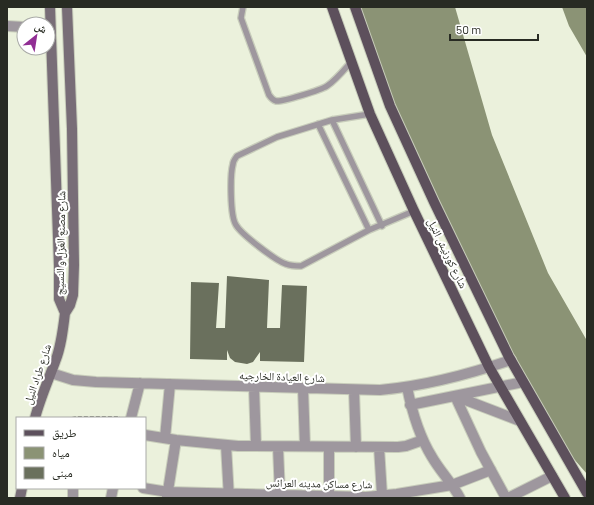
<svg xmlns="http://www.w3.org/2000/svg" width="594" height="505" viewBox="0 0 594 505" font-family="Barlow,'Noto Naskh Arabic',sans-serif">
<rect width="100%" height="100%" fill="#ebf1dc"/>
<path fill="#8b9375" d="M359,7h96l37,128 56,138 38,66 1,135 -27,-31 -81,-152 -84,-183z
M562,7h25v50l-18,-31z"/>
<path fill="#6a705d" d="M227,276l42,4 -2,48h13l2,-43 25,1 -3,76 -44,-1v-9l-7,10 -6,2 -12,-2 -5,-4 -3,-8v10l-37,-1 1,-77 28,1 -3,45h9z"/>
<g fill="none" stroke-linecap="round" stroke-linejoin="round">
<g stroke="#c8cdbb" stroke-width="8">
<path id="lane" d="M243,7l-2,11 28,77c2,3 4,5 7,6 6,1 45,-11 51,-15 9,-6 17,-16 24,-24
M370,114l-38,6 -55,17 -40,19c-2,3 -4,5 -4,8 -3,11 -3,52 3,61 5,9 40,36 50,39 5,2 10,2 15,2l68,-36 45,-19
M332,120l50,106
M318,124l51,106"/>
</g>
<g stroke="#c8cdbb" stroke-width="12">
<path id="street" d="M7,26l17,1
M51,373l22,7 23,2 284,8c46,-4 87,-15 131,-30
M254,387l2,59
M407,387c5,25 12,49 25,70 8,14 20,26 28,41
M303,388l2,58
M354,390l2,57
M455,396l26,56 25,46
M455,396l65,25
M410,405l113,-23
M131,418l9,-35
M145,435l31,5 62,6 160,1 8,-1 17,-6
M165,438l5,-54
M226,445l3,53
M278,447l2,48
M379,447l3,48
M143,488l25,4 198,5 31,-3 55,-9 39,-15
M329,496v-49
M167,497l9,-57
M73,498v-10
M111,498l2,-10
M508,498l44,-22"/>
</g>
<g stroke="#c8cdbb" stroke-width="12">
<path id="secondary" d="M50,7l9,259v33l6,14
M65,313l5,-8 3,-10 1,-30 -2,-136 -5,-122
M35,418c5,-19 13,-37 20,-56 6,-15 8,-32 10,-49
M20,498l2,-10"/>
</g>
<g stroke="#c8cdbb" stroke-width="12">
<path id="primary" d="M332,7l38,107 44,97 75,156 76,131
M355,7l35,99 44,96 75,155 78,136"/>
</g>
<path stroke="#878b7d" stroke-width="2" stroke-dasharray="4 2" stroke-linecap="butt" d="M72,418l4,-1h44"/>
<use href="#lane" stroke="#9e979e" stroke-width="5.5"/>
<use href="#street" stroke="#9e979e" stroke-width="10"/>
<use href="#secondary" stroke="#786d77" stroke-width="10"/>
<use href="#primary" stroke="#5d505c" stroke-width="10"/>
</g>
<g text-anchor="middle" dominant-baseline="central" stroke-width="4" stroke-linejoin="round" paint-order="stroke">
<g font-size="11" fill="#282b23" stroke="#fff">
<text transform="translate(60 243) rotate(-89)">شارع مصنع الغزل و النسيج</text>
<text transform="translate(448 253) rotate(64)">شارع كورنيش النيل</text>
<text transform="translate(37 374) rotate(-71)">شارع طراد النيل</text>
<text transform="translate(282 376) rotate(2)">شارع العيادة الخارجيه</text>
<text transform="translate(319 483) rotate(1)">شارع مساكن مدينه العرائس</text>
</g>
</g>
<rect width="594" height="505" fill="none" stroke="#282b23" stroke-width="16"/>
<rect x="16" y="417" width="130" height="72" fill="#ffffff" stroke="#a9aaa7"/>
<rect x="24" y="430" width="20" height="6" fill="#5d505c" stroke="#a9aaa7"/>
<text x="52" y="437" font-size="12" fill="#282b23">طريق</text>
<rect x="24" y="447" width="20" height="12" fill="#8b9375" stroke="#a9aaa7"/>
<text x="52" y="457" font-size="12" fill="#282b23">مياه</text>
<rect x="24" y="467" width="20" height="12" fill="#6a705d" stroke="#a9aaa7"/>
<text x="52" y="477" font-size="12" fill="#282b23">مبنى</text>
<g transform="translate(36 36) rotate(30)"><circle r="19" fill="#ffffff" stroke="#a9aaa7"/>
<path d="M0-3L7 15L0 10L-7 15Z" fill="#912e94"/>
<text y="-6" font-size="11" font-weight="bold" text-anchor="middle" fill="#282b23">ش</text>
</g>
<path d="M450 34v6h88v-6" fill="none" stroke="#282b23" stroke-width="2"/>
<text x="456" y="34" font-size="12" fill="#282b23" stroke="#ffffff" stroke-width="3" paint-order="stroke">50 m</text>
</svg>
